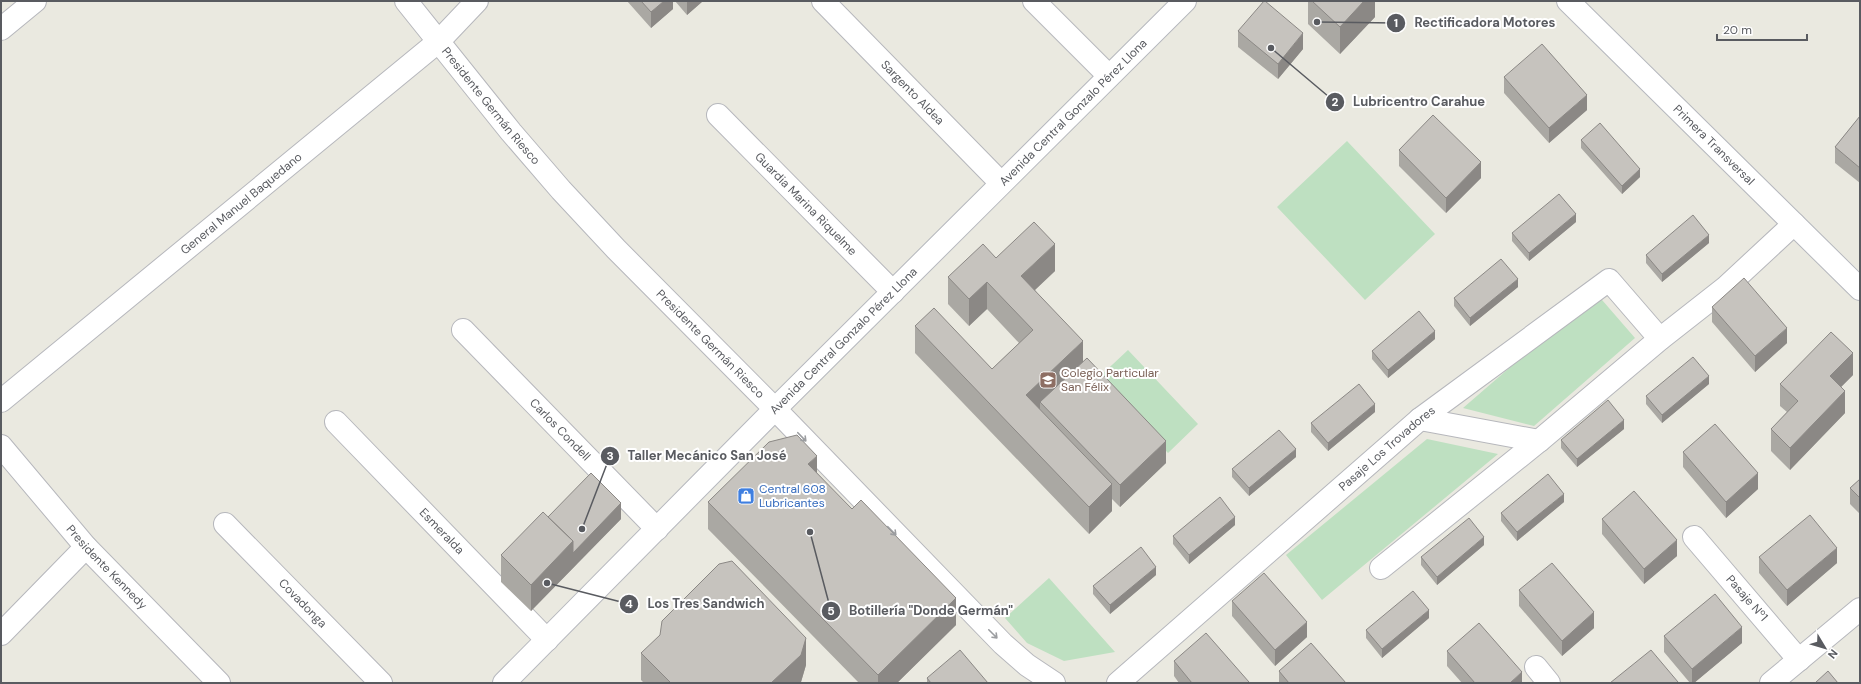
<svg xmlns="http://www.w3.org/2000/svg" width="1861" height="684" viewBox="0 0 1861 684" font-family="'DM Sans',sans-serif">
<rect width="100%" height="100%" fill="#eae9e0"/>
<path fill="#bee0c1" d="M1347,141l88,93 -70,66 -88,-93z
M1596,293l39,45 -101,88 -71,-18z
M1128,350l70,74 -30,29 -71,-74z
M1427,439l71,15 -176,146 -36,-45z
M1049,578l66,74 -51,9 -37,-18 -22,-25z"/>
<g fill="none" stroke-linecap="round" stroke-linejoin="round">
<g stroke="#b6b7bc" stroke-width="24">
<g id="street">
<path id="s1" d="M406,1l105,131 50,58 55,59 159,160 228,235 24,21 27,18"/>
<path id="s2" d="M823,1l178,182"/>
<path d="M1034,1l75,75"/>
<path d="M1,29l34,-28"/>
<path id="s3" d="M718,115l175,177"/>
<path id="s4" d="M463,330l194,199"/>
<path id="s5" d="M1,401l438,-360 38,-40"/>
<path d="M1420,419l119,22"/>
<path id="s6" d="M336,422l211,218"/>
<path id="s7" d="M1,446l85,101 133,136"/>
<path id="s8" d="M225,524l156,159"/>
<path d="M1694,537l105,123"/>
<path d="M1381,568l158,-127 121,-102 65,-51 69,-64"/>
<path d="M1,634l85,-87"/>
<path d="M1536,667l13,16"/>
<path id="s9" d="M1118,683l302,-264 189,-139 51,59"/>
<path d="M1771,683l89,-74"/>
</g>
</g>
<g stroke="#b6b8be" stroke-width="24">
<g id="secondary">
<path id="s10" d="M1568,1l292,288"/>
<path id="s11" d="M504,683l271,-274 410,-408"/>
</g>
</g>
<use href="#street" stroke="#fff" stroke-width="22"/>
<use href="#secondary" stroke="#fff" stroke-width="22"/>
</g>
<path fill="#aaa8a3" d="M627,1h46v8l-22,19z
M675,1h28l-16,14z
M1308,1h67v16l-35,37 -32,-30z
M1238,31l65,18 -25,30 -40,-32z
M1504,77l83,33 -38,33 -45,-50z
M1860,116v67l-25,-20v-16z
M1581,140l59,37 -18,17 -41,-46z
M1399,150l82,28 -35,35 -47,-47z
M1576,222l-47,39 -17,-20v-8z
M1709,243l-47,39 -16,-19v-8z
M996,258l59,13 -20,19 48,71 83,102 -46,44 -8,-8v12l-23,23 -174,-181v-27l77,43 27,-26 -32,-34 -18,17 -21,-22v-27z
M1518,287l-48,39 -16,-20v-8z
M1712,307l75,36 -32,29 -43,-50z
M1435,339l-47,39 -16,-19v-8z
M1853,375l-12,12 4,26 -55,57 -19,-19v-22l16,-17 -7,-6v-22z
M1709,384l-47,39 -16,-19v-8z
M1375,412l-47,39 -17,-19v-9z
M1624,429l-47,38 -16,-19v-8z
M1683,452l75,37 -32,29 -43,-51z
M1296,457l-47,39 -17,-19v-8z
M817,473l139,152 -59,58h-38l-151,-154v-27z
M1860,479v35l-10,-10v-16z
M1564,502l-47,39 -16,-20v-8z
M548,517l73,2 -90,92 -30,-29v-27z
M1602,519l75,37 -33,28 -42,-50z
M1235,525l-46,39 -16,-20v-8z
M1484,545l-47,40 -16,-20v-8z
M1759,557l78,6 -50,43 -28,-33z
M1156,575l-46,39 -17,-20v-8z
M1519,590l75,38 -32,28 -43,-50z
M1232,601l75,36 -32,29 -43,-50z
M1429,618l-47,40 -16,-20v-8z
M1664,636l78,7 -48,40h-4l-26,-31z
M1447,651l75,32h-60l-15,-17z
M641,653l165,12 -5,17 -1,1h-156l-3,-3z
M1174,661l75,22h-70l-5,-7z
M1279,671l67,12h-67z
M927,678l61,5h-61z"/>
<path fill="#8b8885" d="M664,1h9v8l-22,19v-16z
M687,1h16l-16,14z
M1364,1h11v16l-35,37v-27z
M1303,33v16l-25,30v-15z
M1587,95v15l-38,33v-15z
M1481,162v16l-35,35v-15z
M1640,169v8l-18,17v-8z
M1576,214v8l-47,39v-8z
M1709,235v8l-47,39v-8z
M1055,244v27l-34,32v-27z
M1518,279v8l-48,39v-8z
M987,282v27l-18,17v-27z
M1787,328v15l-32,29v-16z
M1435,331v8l-47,39v-8z
M1083,341v27l-43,34v7l-14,13v-27z
M1853,353v22l-23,23v-22z
M1709,376v8l-47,39v-8z
M1845,391v22l-55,57v-22z
M1375,404v8l-47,39v-8z
M1624,420v9l-47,38v-8z
M1166,441v22l-46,44v-22z
M1296,449v8l-47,39v-8z
M817,456v26l-9,-18z
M1758,473v16l-32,29v-16z
M1112,484v27l-23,23v-27z
M1564,494v8l-47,39v-9z
M621,503v16l-90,92v-26l42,-44z
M1235,517v8l-46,39v-9z
M1484,537v8l-47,40v-8z
M1677,540v16l-33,28v-15z
M1837,548v15l-50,43v-16z
M1156,567v8l-46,39v-9z
M956,598v27l-59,58h-19v-8z
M1429,610v8l-47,40v-9z
M1594,612v16l-32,28v-15z
M1307,622v15l-32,29v-16z
M1742,627v16l-48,40h-2v-14z
M806,638v27l-5,17 -1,1h-29z
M1522,672v11h-12z"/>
<path fill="#c6c3be" stroke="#8b8885" d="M641,1h23l-13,11z
M1264,1h1l38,32 -25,31 -40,-33z
M1312,1h52l-24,26z
M1542,44l45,51 -38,33 -45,-51z
M1433,115l48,47 -35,36 -47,-48z
M1860,116v52l-25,-21z
M1600,123l40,46 -18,17 -41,-46z
M1559,194l17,20 -47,39 -17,-20z
M1693,215l16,20 -47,39 -16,-19z
M1034,222l21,22 -34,32 62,65 -57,54 86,89 -23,23 -174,-181 19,-18 58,61 41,-39 -46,-48 -18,17 -21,-22 35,-33 13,14z
M1501,259l17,20 -48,39 -16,-20z
M1744,278l43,50 -32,28 -43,-49z
M1419,311l16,20 -47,39 -16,-19z
M1831,332l22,21 -23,23 15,15 -55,57 -19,-19 27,-28 -18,-17z
M1693,357l16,19 -47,39 -16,-19z
M1087,358l79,83 -46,44 -80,-83z
M1359,384l16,20 -47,39 -17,-20z
M1608,400l16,20 -47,39 -16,-19z
M1715,424l43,49 -32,29 -43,-50z
M1279,430l17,19 -47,39 -17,-19z
M797,435l20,21 -9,8 44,45 9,-9 95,98 -78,77 -170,-173 61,-60z
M591,473l30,30 -48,50v-12l-25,-24z
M1548,474l16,20 -47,38 -16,-19z
M1860,479v19l-10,-10z
M1634,491l43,49 -33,29 -42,-50z
M1220,497l15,20 -46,38 -16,-19z
M543,512l30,29 -42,44 -30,-30z
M1810,515l27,33 -50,42 -28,-33z
M1469,518l15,19 -47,40 -16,-20z
M1141,547l15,20 -46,38 -17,-19z
M732,561l74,77 -5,17 -30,28h-100l-30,-30 19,-18 2,-14 57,-57z
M1552,563l42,49 -32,29 -43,-51z
M1264,573l43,49 -32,28 -43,-49z
M1413,591l16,19 -47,39 -16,-19z
M1715,594l27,33 -50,42 -28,-33z
M1479,623l43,49 -12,11h-35l-28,-32z
M1206,633l43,49 -1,1h-56l-18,-22z
M1311,643l35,40h-57l-10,-12z
M960,650l28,33h-57l-4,-5z
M1651,650l27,32 -1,1h-67z
M1828,671l10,12h-23z"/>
<defs><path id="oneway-shaft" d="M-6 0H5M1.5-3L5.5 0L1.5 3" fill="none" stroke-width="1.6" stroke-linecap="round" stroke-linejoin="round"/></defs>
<g stroke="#9b9da0">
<use href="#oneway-shaft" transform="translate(802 437) rotate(46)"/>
<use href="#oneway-shaft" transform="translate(892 531) rotate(46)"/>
<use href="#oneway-shaft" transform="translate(993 634) rotate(45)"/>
</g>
<defs>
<g id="school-square" transform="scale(0.9)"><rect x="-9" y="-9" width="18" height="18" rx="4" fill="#8d6e63" stroke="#fff"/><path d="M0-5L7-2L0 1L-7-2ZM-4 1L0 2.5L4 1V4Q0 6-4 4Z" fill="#fff"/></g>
<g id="shop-square" transform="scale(0.9)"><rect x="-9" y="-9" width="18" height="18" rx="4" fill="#3f7fe0" stroke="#fff"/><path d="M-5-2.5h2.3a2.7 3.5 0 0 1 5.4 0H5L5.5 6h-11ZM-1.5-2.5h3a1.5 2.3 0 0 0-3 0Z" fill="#fff"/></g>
</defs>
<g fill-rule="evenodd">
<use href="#school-square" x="1048" y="380"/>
<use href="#shop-square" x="746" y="496"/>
</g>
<g text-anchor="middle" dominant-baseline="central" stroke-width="4" stroke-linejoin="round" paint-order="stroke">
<g font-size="12" fill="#595b60" stroke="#fff">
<text stroke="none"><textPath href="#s2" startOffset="128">Sargento Aldea</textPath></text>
<text stroke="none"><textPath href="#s1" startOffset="135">Presidente Germán Riesco</textPath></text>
<text stroke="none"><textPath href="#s11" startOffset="806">Avenida Central Gonzalo Pérez Llona</textPath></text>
<text stroke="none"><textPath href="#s10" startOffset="205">Primera Transversal</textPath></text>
<text stroke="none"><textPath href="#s5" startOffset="311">General Manuel Baquedano</textPath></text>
<text stroke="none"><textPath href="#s3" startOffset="125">Guardia Marina Riquelme</textPath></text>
<text stroke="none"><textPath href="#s11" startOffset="482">Avenida Central Gonzalo Pérez Llona</textPath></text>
<text stroke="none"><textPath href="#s1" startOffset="459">Presidente Germán Riesco</textPath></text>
<text stroke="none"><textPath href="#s4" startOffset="139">Carlos Condell</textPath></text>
<text stroke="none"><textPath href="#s9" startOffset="357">Pasaje Los Trovadores</textPath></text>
<text stroke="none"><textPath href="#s6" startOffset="152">Esmeralda</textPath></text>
<text stroke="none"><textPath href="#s7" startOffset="161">Presidente Kennedy</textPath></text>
<text transform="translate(1747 598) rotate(49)">Pasaje Nº1</text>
<text stroke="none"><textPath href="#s8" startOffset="111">Covadonga</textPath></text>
</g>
<g font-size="12" fill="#785e54" stroke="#fff" text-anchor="start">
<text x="1061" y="373">Colegio Particular<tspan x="1061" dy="14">San Félix</tspan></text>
</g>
<g font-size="12" fill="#366cbe" stroke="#fff" text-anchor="start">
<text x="759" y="489">Central 608<tspan x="759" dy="14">Lubricantes</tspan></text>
</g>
</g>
<path fill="none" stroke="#595b60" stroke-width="1.5" d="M1317 22L1396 23M1271 48L1335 102M582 529L610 456M547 583L629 604M810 532L831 611"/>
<g fill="#595b60" stroke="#fff" stroke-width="1.5">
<circle cx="1317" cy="22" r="4"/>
<circle cx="1271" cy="48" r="4"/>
<circle cx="582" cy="529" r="4"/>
<circle cx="547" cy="583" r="4"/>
<circle cx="810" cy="532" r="4"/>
<circle cx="1396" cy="23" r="10"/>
<circle cx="1335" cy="102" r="10"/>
<circle cx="610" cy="456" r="10"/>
<circle cx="629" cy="604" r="10"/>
<circle cx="831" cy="611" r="10"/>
</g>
<g font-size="12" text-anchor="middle" font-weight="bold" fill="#fff">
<text x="1396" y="27">1</text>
<text x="1335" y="106">2</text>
<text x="610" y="460">3</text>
<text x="629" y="608">4</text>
<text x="831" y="615">5</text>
</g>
<g font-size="13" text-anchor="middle" font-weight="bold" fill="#595b60" stroke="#fff" stroke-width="4" stroke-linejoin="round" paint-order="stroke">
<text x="1485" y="27">Rectificadora Motores</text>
<text x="1419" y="106">Lubricentro Carahue</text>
<text x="707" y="460">Taller Mecánico San José</text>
<text x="706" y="608">Los Tres Sandwich</text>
<text x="931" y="615">Botillería "Donde Germán"</text>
</g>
<rect width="1861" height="684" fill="none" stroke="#595b60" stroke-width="4"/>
<g transform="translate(1825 648) rotate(128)" stroke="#ffffff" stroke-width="3" paint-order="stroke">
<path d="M0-3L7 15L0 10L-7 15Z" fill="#595b60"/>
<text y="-6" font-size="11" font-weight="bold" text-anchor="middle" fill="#595b60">N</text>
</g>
<path d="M1717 34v6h90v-6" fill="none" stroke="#595b60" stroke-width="2"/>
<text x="1723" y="34" font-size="12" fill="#595b60" stroke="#ffffff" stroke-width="3" paint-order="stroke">20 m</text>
</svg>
